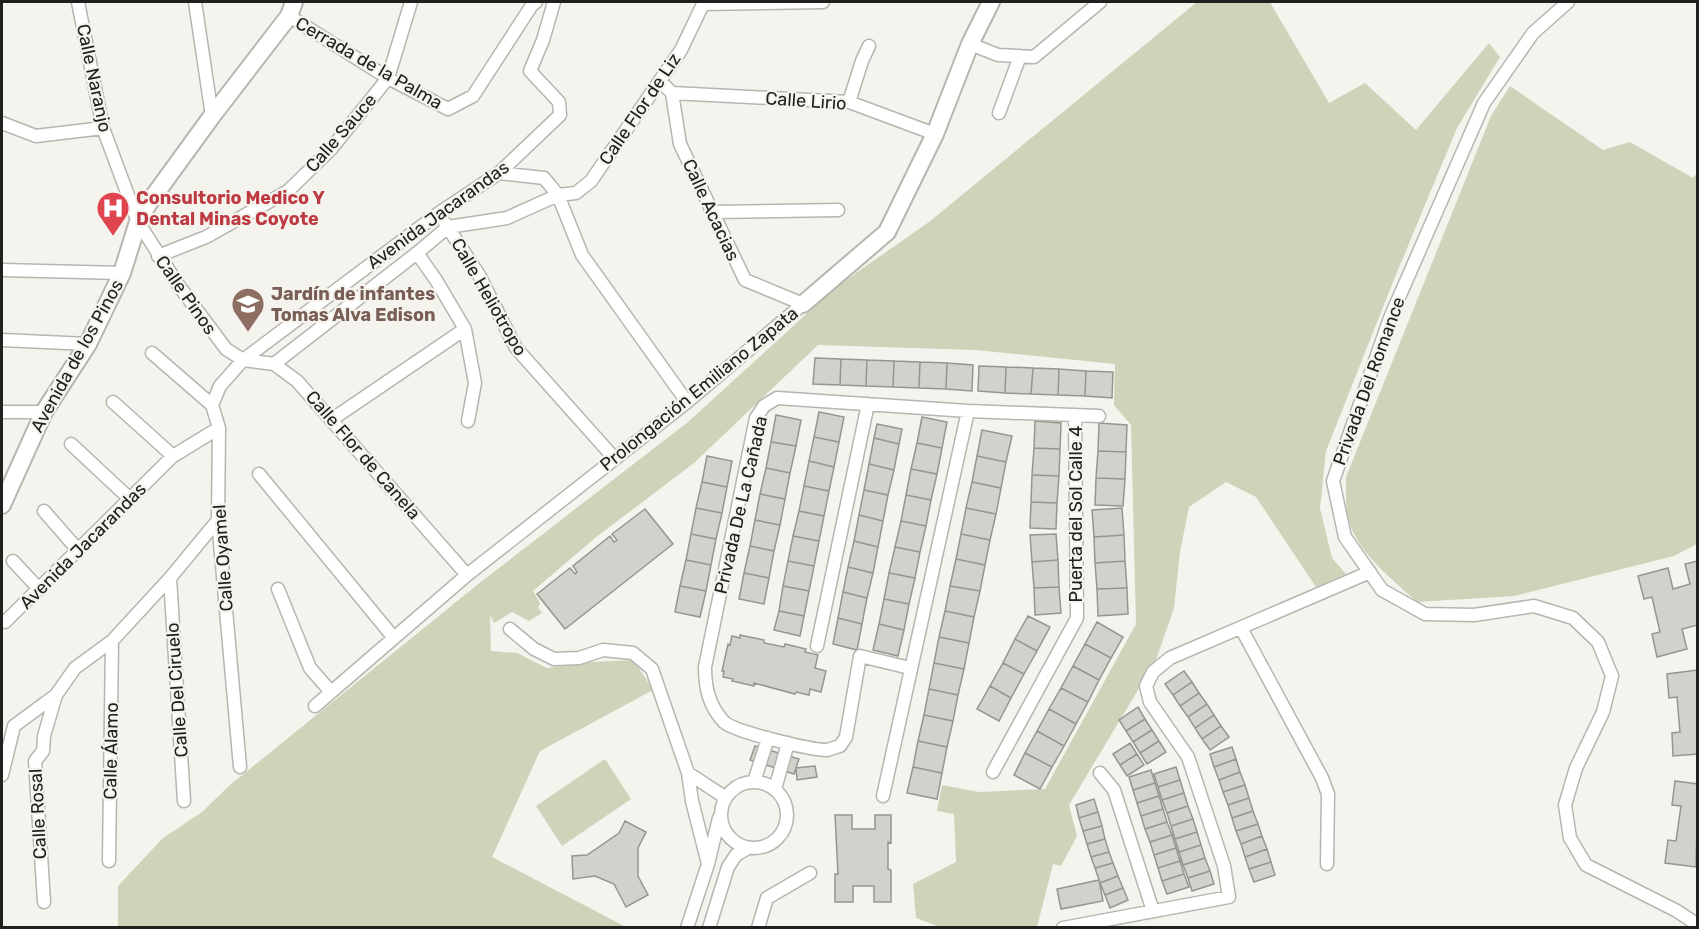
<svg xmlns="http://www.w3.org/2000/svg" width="1699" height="929" viewBox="0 0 1699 929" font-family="Rubik,sans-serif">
<rect width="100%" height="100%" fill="#f4f3ed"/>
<path fill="#d0d3ba" d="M1197,2h76l-2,2 58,99 36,-20 51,47 73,-87 11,14 -43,71 -64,154 -67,169 -6,57 12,50 14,16 -30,13 -60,-90 -30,-15 -37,25 -9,45 -6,56 -18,52 -87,145 8,31 -16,30 -8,-2 -16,63h-97l-24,-9 -3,-34 43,-22 -2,-48 -17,-3 5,-26 37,7 66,-3 91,-165 -5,-199 -17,-20 1,-41 -140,-14 -157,-5 -124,118 -99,75 -62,53 7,12 -2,5 4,5 -13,8 -17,-9 -18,11 -4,-8 1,36 26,2 30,15 43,-6 44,-2 19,30 -113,61 -48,106 134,70 -508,1v-42l45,-48 39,-26 28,-27 252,-204 206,-159 148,-135 93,-65z
M1510,86l93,64 27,-8 63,36 4,-5v371l-23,12 -160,40 -97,6c-23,-21 -50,-42 -64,-70 -8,-17 -7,-37 -7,-55l145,-361z
M605,759l26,40 -69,47 -26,-40z"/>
<path fill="#d2d1cb" stroke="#969590" stroke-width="1.5" d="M815,358l26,1 -1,26 -27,-1z
M841,359l26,1 -1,26 -26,-1z
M867,360l27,1 -1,26 -27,-1z
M894,361l26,1 -1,26 -26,-1z
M920,362l27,1 -1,26 -27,-1z
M947,363l26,2 -1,26 -26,-2z
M979,366l27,1 -1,26 -27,-2z
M1006,367l27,1 -2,26 -26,-1z
M1033,368l26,1 -1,26 -27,-1z
M1059,369l27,2 -1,25 -27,-1z
M1086,371l27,1 -1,26 -27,-2z
M819,412l25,5 -5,25 -25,-5z
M776,415l25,5 -5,26 -25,-4z
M922,417l25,5 -5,26 -25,-5z
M1035,421l26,2 -1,26 -26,-1z
M1099,423l28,2 -1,27 -28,-1z
M877,424l25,5 -3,15 -25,-6z
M982,430l30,6 -6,26 -29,-6z
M814,437l25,5 -5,25 -25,-6z
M874,438l25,6 -5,26 -25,-6z
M771,442l25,4 -6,27 -24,-5z
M917,443l25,5 -5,26 -26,-5z
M1034,448l26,1 -1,27 -27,-1z
M1098,451l28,1 -1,27 -29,-1z
M707,456l25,5 -5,26 -25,-5z
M977,456l29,6 -5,26 -29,-6z
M809,461l25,6 -5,24 -25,-5z
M869,464l25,6 -6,25 -24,-5z
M766,468l24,5 -5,26 -25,-5z
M911,469l26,5 -6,26 -25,-5z
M1032,475l27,1 -2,27 -26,-1z
M1096,478l29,1 -2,27 -28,-1z
M702,482l25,5 -5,26 -26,-5z
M972,482l29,6 -5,26 -30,-6z
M804,486l25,5 -5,25 -25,-5z
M864,490l24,5 -5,26 -24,-6z
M760,494l25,5 -5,26 -25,-5z
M906,495l25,5 -5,26 -25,-5z
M1031,502l26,1 -1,26 -26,-1z
M696,508l26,5 -6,26 -25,-5z
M966,508l30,6 -6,26 -29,-6z
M1122,508l2,27 -30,2 -2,-27z
M645,509l28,35 -108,85 -28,-35 33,-26 5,6 2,-2 -4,-6 37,-30 4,6 3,-2 -5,-6z
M799,511l25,5 -5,25 -26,-5z
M859,515l24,6 -5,26 -24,-6z
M755,520l25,5 -6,26 -24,-5z
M901,521l25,5 -6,26 -25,-5z
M691,534l25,5 -5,26 -25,-5z
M961,534l29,6 -5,25 -29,-6z
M1056,534l2,26 -26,2 -2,-27z
M1124,535l1,26 -30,2 -1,-26z
M793,536l26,5 -5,25 -26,-5z
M854,541l24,6 -5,26 -25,-6z
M750,546l24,5 -5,27 -25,-5z
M895,547l25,5 -5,26 -26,-5z
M956,559l29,6 -5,26 -30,-5z
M686,560l25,5 -5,26 -26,-5z
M1058,560l1,27 -25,1 -2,-26z
M788,561l26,5 -5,25 -26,-5z
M1125,561l2,27 -30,1 -2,-26z
M1698,561v64l-16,4 5,20 -30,8 -5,-23 8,-2 -8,-35 -8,2 -6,-23 30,-8 5,21 17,-5 -5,-20z
M848,567l25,6 -6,25 -24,-6z
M744,573l25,5 -5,26 -25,-5z
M889,573l26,5 -6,26 -25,-5z
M680,586l26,5 -6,26 -25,-5z
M783,586l26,5 -5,25 -25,-5z
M950,586l30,5 -6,26 -29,-6z
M1059,587l2,26 -26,2 -1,-27z
M1127,588l1,26 -30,2 -1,-27z
M843,592l24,6 -5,26 -24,-6z
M884,599l25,5 -5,26 -25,-6z
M779,611l25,5 -4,20 -26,-6z
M945,611l29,6 -5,26 -30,-6z
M1028,616l22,11 -13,24 -22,-12z
M838,618l24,6 -5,26 -24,-6z
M1097,622l26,15 -12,21 -26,-14z
M879,624l25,6 -6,26 -25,-6z
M740,635l24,5v3l20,4 1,-3 21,5 -1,3 13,3 -3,13 11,3 -5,21 -11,-3 -1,6 -13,-3 -1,2 -41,-11v3l-22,-5 1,-2 -10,-2 1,-6h-2l6,-27 2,1 2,-9 8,2z
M939,637l30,6 -5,26 -30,-6z
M1015,639l22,12 -13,23 -21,-11z
M1085,644l26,14 -12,22 -26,-14z
M934,663l30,6 -6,26 -29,-6z
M1003,663l21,11 -13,24 -21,-12z
M1073,666l26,14 -11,22 -27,-14z
M1697,670l1,84 -25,2 -1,-23 8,-1 -3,-35 -8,1 -2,-24z
M1184,671l8,11 -19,13 -8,-11z
M1192,682l7,11 -19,13 -7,-11z
M990,686l21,12 -12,23 -22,-12z
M1061,688l27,14 -12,22 -27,-15z
M929,689l29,6 -5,26 -29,-6z
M1199,693l8,11 -19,13 -8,-11z
M1207,704l7,11 -19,13 -7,-11z
M1138,707l7,12 -19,12 -7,-11z
M1049,709l27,15 -12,22 -27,-15z
M924,715l29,6 -6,26 -29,-6z
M1214,715l7,11 -19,13 -7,-11z
M1145,719l7,11 -19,12 -7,-11z
M1221,726l8,11 -19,13 -8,-11z
M1152,730l7,11 -19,12 -7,-11z
M1037,731l27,15 -12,21 -27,-14z
M918,741l29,6 -5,26 -29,-6z
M1159,741l7,11 -19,12 -7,-11z
M1130,743l7,11 -17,11 -7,-11z
M755,746l44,13 -5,15 -44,-14z
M1232,747l4,12 -22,8 -4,-13z
M1025,753l27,14 -12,22 -26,-14z
M1137,754l7,11 -17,11 -7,-11z
M1236,759l4,13 -21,8 -5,-13z
M815,766l2,11 -20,3 -1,-12z
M913,767l29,6 -5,26 -30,-6z
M1176,767l4,13 -22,7 -4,-13z
M1151,770l4,13 -22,7 -4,-13z
M1240,772l5,13 -22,7 -4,-12z
M1180,780l4,13 -22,7 -4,-13z
M1675,781l23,3 -2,83 -31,-4 3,-23 8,1 5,-35 -9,-1z
M1155,783l4,13 -22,7 -4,-13z
M1245,785l4,13 -21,7 -5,-13z
M1184,793l4,13 -21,7 -5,-13z
M1159,796l4,13 -22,7 -4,-13z
M1249,798l4,13 -21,7 -4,-13z
M1094,799l4,13 -19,6 -3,-13z
M1188,806l5,13 -22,7 -4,-13z
M1163,809l4,13 -22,7 -4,-13z
M1253,811l5,13 -22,7 -4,-13z
M1098,812l4,14 -19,5 -4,-13z
M835,815h17v14h23v-14h16v28l-3,-1v27l3,1v32h-17v-16h-21v16h-18v-28h3z
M1193,819l4,13 -22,7 -4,-13z
M625,821l21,11 -8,16v28l10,19 -22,12 -12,-23 -19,-8 -22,3 -1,-23 15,-1 32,-22z
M1167,822l5,13 -22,7 -5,-13z
M1258,824l4,12 -21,8 -5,-13z
M1102,826l3,13 -18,5 -4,-13z
M1197,832l4,13 -22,7 -4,-13z
M1172,835l4,13 -22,7 -4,-13z
M1262,836l5,13 -22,8 -4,-13z
M1105,839l4,13 -18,5 -4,-13z
M1201,845l4,13 -22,7 -4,-13z
M1176,848l4,13 -22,7 -4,-13z
M1267,849l4,13 -22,7 -4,-12z
M1109,852l4,11 -18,5 -4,-11z
M1205,858l5,13 -22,7 -5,-13z
M1180,861l4,13 -22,7 -4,-13z
M1271,862l4,13 -21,7 -5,-13z
M1113,863l5,13 -18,7 -5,-15z
M1210,871l4,13 -22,7 -4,-13z
M1184,874l5,13 -22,7 -5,-13z
M1118,876l5,12 -18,7 -5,-12z
M1099,880l4,21 -42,8 -4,-20z
M1123,888l5,12 -18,8 -5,-13z"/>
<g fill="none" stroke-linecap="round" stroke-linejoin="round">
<g stroke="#b6b5af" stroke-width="15">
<path id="street" d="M78,2l25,126 35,94 41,64 47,63 17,11 31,4 23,17 170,194
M195,2l17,114
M1568,2l-35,31 -49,70 -94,215 -57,163 12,56 37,53 43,24 49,1 60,-9 39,12 25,24 14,34 -9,36 -27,56 -11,37 5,33 16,27 91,46 21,14
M703,4l120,-2
M289,16l99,62 60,31 25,-13 59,-91 4,-3
M970,44l28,11 36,2 66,-55
M672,93l177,9 86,32
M849,102l13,-41 7,-15
M999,113l21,-57
M2,123l34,13 67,-8
M499,173l45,5 14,17 24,60 105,147
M712,212l126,-2
M445,223l34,52 37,73 99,111
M417,253l19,27 29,49 10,54 -7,38
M158,256l48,-19 82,-46 43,-42 57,-71 23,-76
M2,270l120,3
M2,340l86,4
M152,353l60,52
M274,364l143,-111 31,-26 59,-9 51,-23 18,-2 15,-12 90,-131 23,-48
M113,402l60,54
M2,412h42
M331,420l134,-91
M71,444l59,55
M259,474l135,164
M44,511l34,39
M13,561l26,28
M170,578l14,223
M278,589l32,79 21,24
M5,622l168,-166 46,-28
M1241,628l81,150 6,16 -1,70
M510,629l24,20 20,10 25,-1 24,-8 30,3 19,16 36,104 4,28 16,63
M817,646l51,-242
M910,668l-50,-12 -14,81 -6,9c-4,1 -9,3 -13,4 -16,0 -92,-18 -103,-28 -15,-16 -19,-34 -19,-55l51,-249 8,-12 13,-8 191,13 131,5
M315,706l152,-131 220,-173 116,-98 -58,-24 -65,-136 -8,-51 -11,-11
M240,767l-22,-247 1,-92 -7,-23 8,-19 23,-26 196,-147 60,-40 61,-58 -1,-13 -29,-31 13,-31 11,-38
M993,772l84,-154 -2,-203
M688,773l38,25
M1100,773l14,17 39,121
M2,775l12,-49 42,-31 19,-27 37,-27 58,-63 48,-58
M754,782l14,-44
M721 815a33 33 0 1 1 66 0a33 33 0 1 1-66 0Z
M775,789l13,-46
M883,796l85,-385
M109,861l3,-220
M44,902l-9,-141 8,-10 1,-15 12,-41
M687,928l21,-64 11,-46
M709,928l19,-61 8,-12 12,-7
M758,928l9,-30 43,-25
M1063,928l166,-31 -5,-31 -36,-109 -38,-55 -4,-16 7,-14 17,-14 200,-86"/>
</g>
<g stroke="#b6b5af" stroke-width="20">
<path id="secondary" d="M803,304l84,-72 48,-98 35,-90 21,-42
M2,505l42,-93 44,-68 34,-71 16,-51 10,-18 64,-88 77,-100 5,-14"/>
</g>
<use href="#street" stroke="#fff" stroke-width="12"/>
<use href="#secondary" stroke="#fff" stroke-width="16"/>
</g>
<defs>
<g id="hospital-pin" transform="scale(1.725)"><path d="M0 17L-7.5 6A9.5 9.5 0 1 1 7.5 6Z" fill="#e0444e" stroke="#f4f3ed"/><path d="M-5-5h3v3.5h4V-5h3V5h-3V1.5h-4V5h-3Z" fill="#fff"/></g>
<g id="school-pin" transform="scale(1.725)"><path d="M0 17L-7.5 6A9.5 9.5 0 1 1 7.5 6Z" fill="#8d6e63" stroke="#f4f3ed"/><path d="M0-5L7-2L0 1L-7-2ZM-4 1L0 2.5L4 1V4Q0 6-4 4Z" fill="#fff"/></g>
</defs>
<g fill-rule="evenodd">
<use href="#hospital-pin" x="113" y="208"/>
<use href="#school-pin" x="248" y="304"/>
</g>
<g text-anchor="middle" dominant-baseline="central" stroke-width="4.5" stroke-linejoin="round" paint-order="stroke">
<g font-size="18" fill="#20201e" stroke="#f4f3ed">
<text transform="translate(369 63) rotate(30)">Cerrada de la Palma</text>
<text transform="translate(94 78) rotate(78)">Calle Naranjo</text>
<text transform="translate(806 101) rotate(4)">Calle Lirio</text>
<text transform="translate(640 109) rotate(-56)">Calle Flor de Liz</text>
<text transform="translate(341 133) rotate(-49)">Calle Sauce</text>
<text transform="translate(711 210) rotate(65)">Calle Acacias</text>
<text transform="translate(438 215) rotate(-36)">Avenida Jacarandas</text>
<text transform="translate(186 295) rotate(55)">Calle Pinos</text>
<text transform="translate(489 297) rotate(60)">Calle Heliotropo</text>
<text transform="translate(77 356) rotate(-61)">Avenida de los Pinos</text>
<text transform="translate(1369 381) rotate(-70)">Privada Del Romance</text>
<text transform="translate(699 389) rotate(-39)">Prolongación Emiliano Zapata</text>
<text transform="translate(363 455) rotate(49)">Calle Flor de Canela</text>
<text transform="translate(741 505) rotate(-77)">Privada De La Cañada</text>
<text transform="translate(1076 514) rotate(-90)">Puerta del Sol Calle 4</text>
<text transform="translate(83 546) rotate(-45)">Avenida Jacarandas</text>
<text transform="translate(223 558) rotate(-94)">Calle Oyamel</text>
<text transform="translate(177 690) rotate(-94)">Calle Del Ciruelo</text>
<text transform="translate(111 751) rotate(-89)">Calle Álamo</text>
<text transform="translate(38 814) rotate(-93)">Calle Rosal</text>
</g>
<g font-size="18" font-weight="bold" fill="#be3a42" stroke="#f4f3ed" text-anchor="start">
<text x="136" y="198">Consultorio Medico Y<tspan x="136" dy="21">Dental Minas Coyote</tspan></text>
</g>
<g font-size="18" font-weight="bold" fill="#785e54" stroke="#f4f3ed" text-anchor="start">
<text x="271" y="294">Jardín de infantes<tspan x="271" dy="21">Tomas Alva Edison</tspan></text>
</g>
</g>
<rect width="1699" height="929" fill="none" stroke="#20201e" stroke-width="6"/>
</svg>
